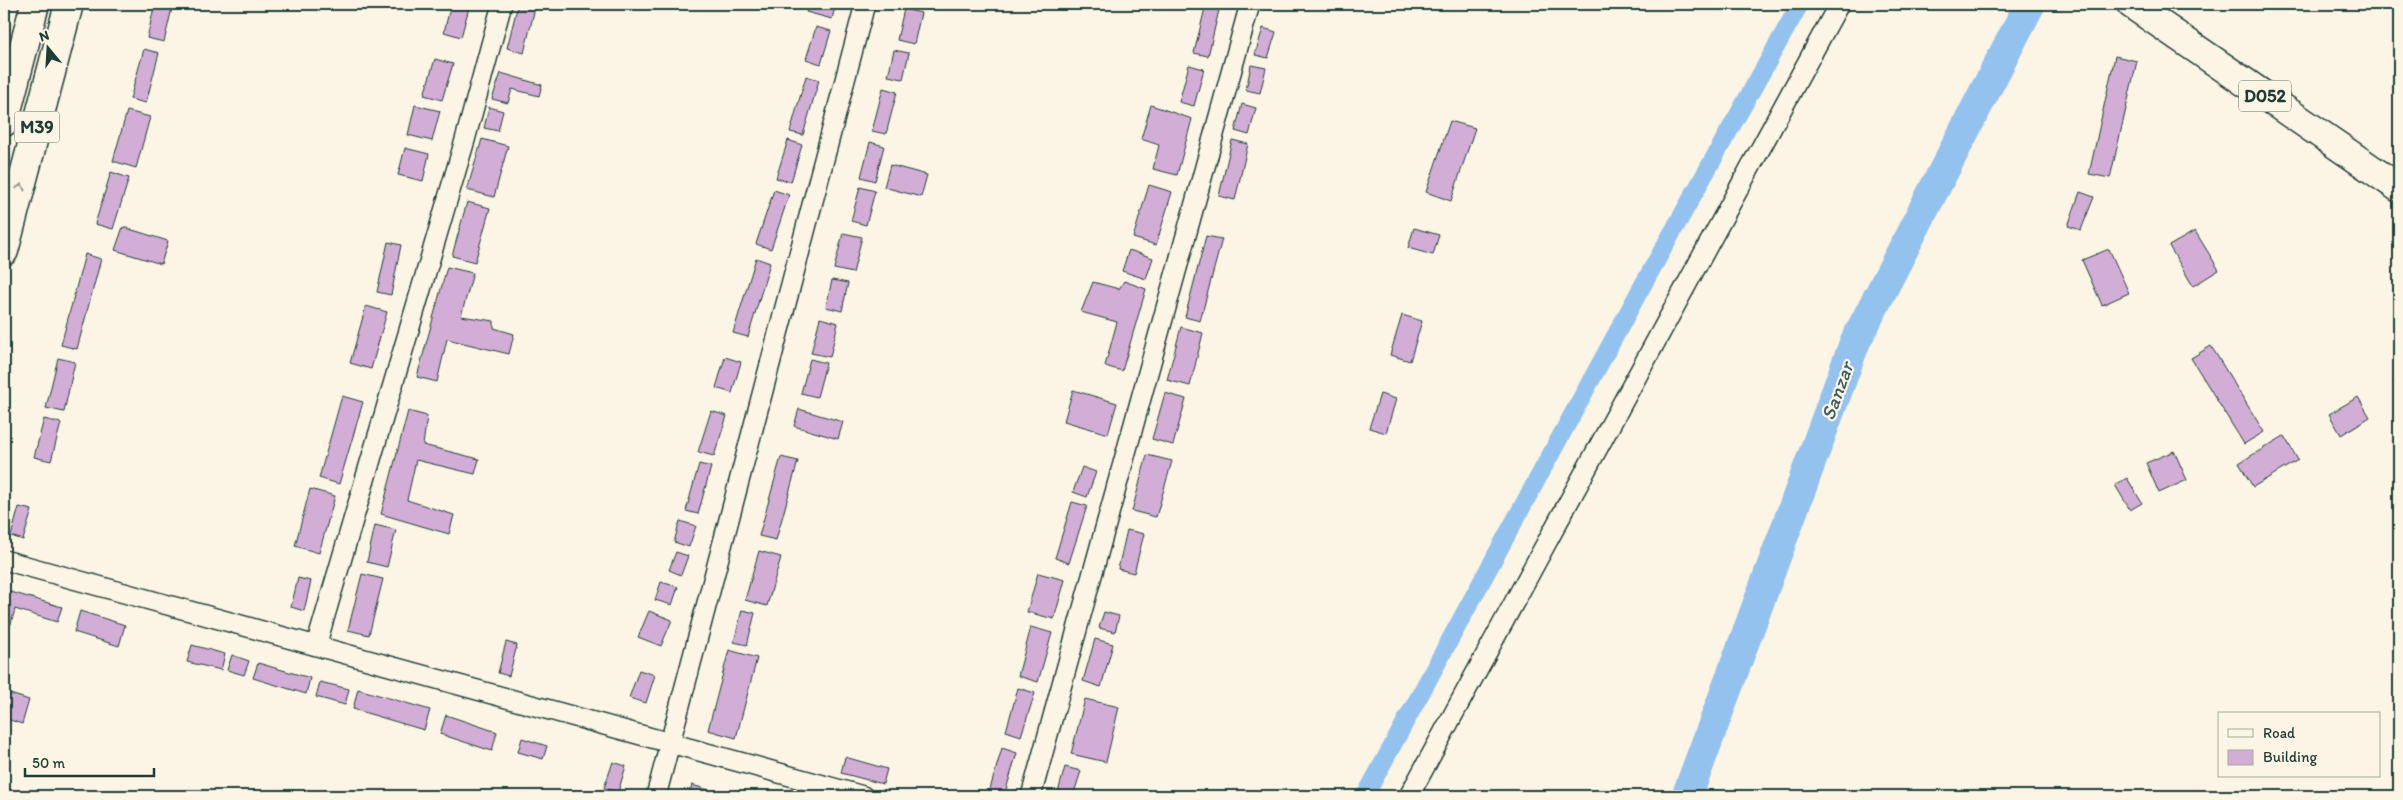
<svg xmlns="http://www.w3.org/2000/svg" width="2403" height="800" viewBox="0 0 2403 800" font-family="Itim,sans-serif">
<rect width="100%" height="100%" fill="#fcf5e5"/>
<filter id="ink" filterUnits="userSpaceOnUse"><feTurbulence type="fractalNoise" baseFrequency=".02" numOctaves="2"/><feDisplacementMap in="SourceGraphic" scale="10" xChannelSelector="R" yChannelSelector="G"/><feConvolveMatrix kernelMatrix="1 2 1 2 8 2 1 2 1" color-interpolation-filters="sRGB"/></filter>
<g filter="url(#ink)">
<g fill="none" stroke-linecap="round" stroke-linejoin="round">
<path stroke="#94c2ee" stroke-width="18" d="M1365,796l274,-504 161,-288"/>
<path stroke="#94c2ee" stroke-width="31" d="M1687,796l168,-454 175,-338"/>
</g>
<path fill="#d2aed7" stroke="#1f3d34" d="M155,4h18l-9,38 -17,-4z
M451,4h19l-9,33 -17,-5z
M518,4l17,4 -11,45 -17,-5z
M809,4h27l-4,15 -26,-7z
M1206,4l14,2 -12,50 -14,-3z
M904,9l17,4 -7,31 -17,-4z
M816,27l15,4 -10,33 -15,-5z
M1263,28l13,4 -8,26 -13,-3z
M144,49l15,4 -13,50 -16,-4z
M894,50l15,3 -6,26 -15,-3z
M2115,56l22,5 -27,117 -21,-4z
M435,59l18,5 -11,36 -18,-5z
M1189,65l15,4 -10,37 -15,-4z
M1251,65l15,3 -6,25 -14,-3z
M501,73l41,12 -3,11 -27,-7 -4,14 -16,-4z
M806,76l13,4 -16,55 -13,-3z
M883,88l14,4 -11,42 -14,-3z
M1242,104l14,4 -7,27 -14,-4z
M415,105l25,6 -8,30 -24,-6z
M1151,105l41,14 -15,56 -24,-6 6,-24 -18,-6z
M489,107l14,4 -5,20 -14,-3z
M127,111l23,6 -14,51 -23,-7z
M1450,121l25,7 -24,73 -25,-9z
M482,139l26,7 -14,51 -27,-7z
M788,140l14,5 -11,37 -15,-4z
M1232,140l16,4 -13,56 -16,-4z
M870,142l14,4 -9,35 -14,-4z
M405,148l24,6 -6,27 -25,-6z
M890,165l37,10 -6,22 -37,-10z
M111,172l18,6 -16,51 -18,-5z
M1149,185l23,7 -16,53 -23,-7z
M860,187l15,4 -9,34 -15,-4z
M774,190l15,5 -18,54 -15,-5z
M2080,192l14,5 -13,33 -13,-4z
M467,202l23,6 -15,54 -23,-6z
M123,227l45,14 -7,23 -46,-14z
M1414,228l25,7 -6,20 -25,-7z
M2195,231l24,39 -26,16 -24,-40z
M843,233l19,4 -9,36 -19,-4z
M1206,236l16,3 -22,82 -15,-4z
M388,242l13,3 -10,50 -14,-3z
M2109,249l20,44 -27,12 -20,-45z
M1129,250l24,8 -7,21 -24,-8z
M85,254l16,5 -24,90 -16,-4z
M756,258l14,5 -22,74 -15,-4z
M447,267l26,6 -12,43 33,5v7l20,6 -5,20 -62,-15 -10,43 -20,-5z
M832,280l16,3 -6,28 -16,-4z
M1124,281l22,8 -24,82 -17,-5 12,-44 -36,-10 12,-30 26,7z
M366,306l21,6 -16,57 -21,-6z
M1402,315l20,6 -12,40 -20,-6z
M820,318l18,5 -8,34 -19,-4z
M1181,327l22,6 -13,53 -23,-6z
M2211,346l53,86 -20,12 -53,-86z
M725,357l16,5 -9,31 -16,-5z
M58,358l17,4 -11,50 -18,-4z
M810,359l16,4 -9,34 -16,-4z
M2399,378v13l-6,-10z
M1073,390l44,13 -9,31 -44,-13z
M1165,393l21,6 -13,46 -21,-6z
M1380,394l16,5 -10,34 -17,-5z
M342,396l21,6 -24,82 -20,-6z
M2358,397l12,20 -29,18 -12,-21z
M799,409l44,13 -5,17 -44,-13z
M408,411l19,5 -4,29 56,14 -4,15 -59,-14 -9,40 47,15 -5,19 -68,-20z
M711,411l16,5 -13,40 -16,-4z
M44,419l17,4 -10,38 -17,-4z
M2284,436l14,24 -45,27 -14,-24z
M2174,451l13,29 -28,13 -13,-30z
M1147,455l25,6 -16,56 -24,-6z
M781,457l17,4 -22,79 -17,-4z
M699,464l12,3 -13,47 -12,-3z
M1082,467l14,5 -9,25 -14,-5z
M2127,478l15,25 -12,7 -15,-25z
M310,489l25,7 -16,57 -24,-7z
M1072,502l15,4 -18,57 -14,-5z
M19,507l13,3 -9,30 -12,-4z
M680,521l16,5 -7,21 -15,-5z
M375,525l21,5 -9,37 -20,-5z
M1127,530l17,4 -10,39 -16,-4z
M759,551l22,6 -14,49 -22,-6z
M676,552l12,4 -7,19 -12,-5z
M1038,573l27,7 -11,39 -27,-7z
M362,574l21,5 -14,56 -21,-5z
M298,578l13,3 -7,30 -13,-4z
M661,582l17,5 -6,18 -17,-5z
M4,590l58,17 -5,15 -42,-13 -4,15 -7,-2z
M742,610l13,3 -8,32 -13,-3z
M80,611l45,14 -6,21 -45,-14z
M649,611l23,9 -11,26 -23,-9z
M1104,612l15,4 -4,16 -16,-4z
M1031,627l21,6 -14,49 -20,-6z
M1095,639l18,5 -12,43 -18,-6z
M506,642l11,3 -8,31 -11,-3z
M192,645l33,9 -4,16 -34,-8z
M729,650l28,8 -21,80 -28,-8z
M232,655l17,6 -5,14 -17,-5z
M258,663l52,15 -4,16 -53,-16z
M639,670l16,5 -9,28 -17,-5z
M320,682l29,7 -4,16 -29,-8z
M1018,688l17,5 -14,43 -15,-5z
M358,689l72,21 -6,20 -71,-21z
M4,692l25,8 -7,24 -18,-6z
M1085,699l34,8 -13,55 -35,-8z
M446,715l51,17 -5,19 -52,-17z
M522,738l25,8 -4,13 -25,-7z
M1002,748l15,5 -13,43h-16z
M845,757l42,12 -4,15 -42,-11z
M613,762l13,4 -8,26 -14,-4z
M1065,767l16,4 -8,25h-16z
M692,785l17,5 -2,6h-18z"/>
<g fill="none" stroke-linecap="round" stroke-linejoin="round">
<g stroke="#1f3d34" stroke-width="22">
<path id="street" d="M4,560l859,236
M316,646l149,-506 37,-136
M656,796l209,-792
M1031,796l219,-792
M1409,796l430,-792"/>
</g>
<g stroke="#1f3d34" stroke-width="31">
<path id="primary" d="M2131,4l268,184"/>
</g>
<g stroke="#1f3d34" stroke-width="31">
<path id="highway" d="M4,122l31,-118
M4,251l65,-247"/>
</g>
<use href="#street" stroke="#fcf5e5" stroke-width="19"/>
<use href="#primary" stroke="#fcf5e5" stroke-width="28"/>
<use href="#highway" stroke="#fcf5e5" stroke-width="28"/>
</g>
<defs><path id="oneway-chevron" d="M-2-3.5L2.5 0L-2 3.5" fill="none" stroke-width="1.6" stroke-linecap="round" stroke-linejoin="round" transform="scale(1.25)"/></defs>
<use stroke="#8e998c" href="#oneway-chevron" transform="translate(21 187) rotate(-75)"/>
</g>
<g text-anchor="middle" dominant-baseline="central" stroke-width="4.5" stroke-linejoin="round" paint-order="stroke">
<g fill="#fcf5e5" stroke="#617469" stroke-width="1">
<rect x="2239" y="80.5" width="52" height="31" rx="4"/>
<rect x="14.5" y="111.5" width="45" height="31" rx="4"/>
</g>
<g font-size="18" font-weight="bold" fill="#1f3d34">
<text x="2265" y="96">D052</text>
<text x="37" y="127">M39</text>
</g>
<g font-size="20" font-style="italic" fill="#3c5e62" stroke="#fcf5e5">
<text transform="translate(1837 391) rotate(-70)">Sanzar</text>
</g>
</g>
<rect width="2403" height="800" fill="none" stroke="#fcf5e5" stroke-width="20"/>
<rect x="10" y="10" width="2383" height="780" fill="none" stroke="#1f3d34" stroke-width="2" filter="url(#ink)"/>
<rect x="2218" y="712" width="162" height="65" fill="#fcf5e5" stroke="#a4ab9e"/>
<rect x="2228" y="729" width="25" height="8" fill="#fcf5e5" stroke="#a4ab9e"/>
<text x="2263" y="738" font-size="15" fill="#1f3d34">Road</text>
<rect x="2228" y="750" width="25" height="15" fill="#d2aed7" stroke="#a4ab9e"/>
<text x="2263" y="762" font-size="15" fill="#1f3d34">Building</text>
<g transform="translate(48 48) rotate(342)" stroke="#fcf5e5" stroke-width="4" paint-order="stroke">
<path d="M0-4L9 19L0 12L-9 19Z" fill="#1f3d34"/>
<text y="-8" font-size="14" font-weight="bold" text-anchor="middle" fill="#1f3d34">N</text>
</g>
<path d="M25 768v8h129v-8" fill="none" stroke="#1f3d34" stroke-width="2.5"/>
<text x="32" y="768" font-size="15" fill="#1f3d34" stroke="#fcf5e5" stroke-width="4" paint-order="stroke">50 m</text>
</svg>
